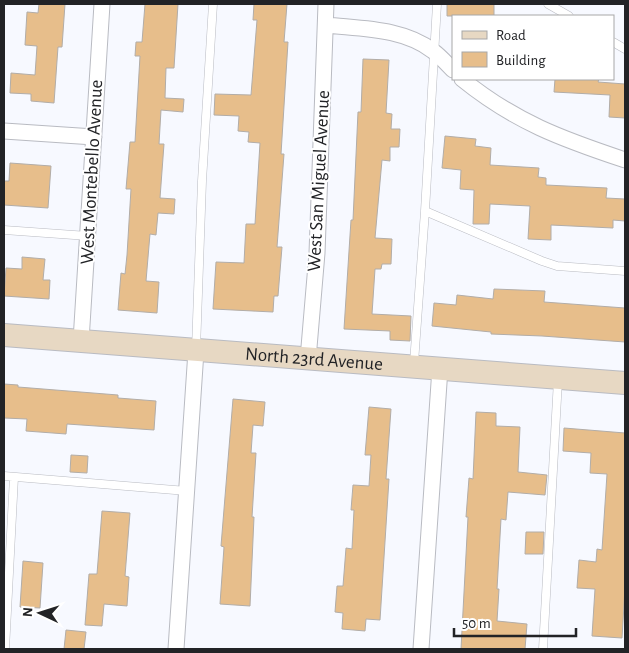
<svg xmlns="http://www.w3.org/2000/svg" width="629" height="653" viewBox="0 0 629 653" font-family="'Alegreya Sans',sans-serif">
<rect width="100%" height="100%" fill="#f7f9ff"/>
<path fill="#e7be8b" stroke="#b2ada8" d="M39,4h26l-3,43h-4l-4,56 -23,-2v-7l-21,-1 1,-20 24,2 2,-29 -12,-1 2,-33 11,1z
M145,4h33l-4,64h-8l-1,30 19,1 -1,13 -22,-2 -2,34h5l-4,54 15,1 -1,15 -16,-1 -2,22 -6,-1 -4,47 13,1 -2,31 -39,-3 3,-37 4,1 2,-19 4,-66h-5l4,-47h5l5,-86h-5l1,-14h6z
M254,4h33l-3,38h4l-7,112h3l-7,93h5l-4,49h-4l-1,16 -60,-3 3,-47 28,1 2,-39h9l5,-81 -12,-1 1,-10 -11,-1 1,-15 -25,-1 1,-21 36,1 6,-75h-4z
M447,4h47v12h-47z
M363,59l26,1 -3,53 6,1 -1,15h9l-1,18h-9v14l-8,-1 -7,78 17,1 -1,25h-9l-1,5h-6l-3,45 39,2 -1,25 -20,-1v-9l-46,-2 7,-109h2l5,-108h3z
M555,79h44l-1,3 27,2v34l-16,-1 1,-22 -56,-3z
M445,136l31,3 -1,7 16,2 -1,17 49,3 -1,9 8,1v7l61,3 -1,10 19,1v22l-12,-1v8l-62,-3v15l-23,-1 2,-33 -40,-2 -1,20h-16l1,-34 -14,-1 1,-19 -19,-2z
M10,163l41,3 -3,42 -44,-3v-24h5z
M22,257l23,2 -2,21h7l-1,19 -45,-3 2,-28 16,1z
M494,289l51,2 -1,11 81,6v34l-83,-6 -51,-2v-2l-59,-6 2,-23 22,2 1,-10 36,4z
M4,384l14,1v2l100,8v3l38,3 -2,29 -87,-6 -1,10 -40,-3 1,-12 -23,-1z
M233,399l32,3 -2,24 -10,-1 -2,28h5l-4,64h2l-4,89 -30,-2 4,-57 -3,-1z
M369,407l22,2 -5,70h3l-9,141 -14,-1 -1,12 -23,-2 1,-16 -8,-1 2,-26h6l3,-38 6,1 2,-39h-3l2,-25 16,1 2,-31h-6z
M476,412l20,1v13l24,1 -2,45 29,3 -2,20 -37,-3 -2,28 -5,-1 -4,70h2l-2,32 30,3 -2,25h-64l7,-132h-2l3,-39 4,1z
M564,428l61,5v155l-3,50 -30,-2 3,-47 -18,-1 2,-28 17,2 1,-13 5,1 5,-76 -17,-1 1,-20 -28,-2z
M71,455l17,1 -1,17 -17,-1z
M102,511l28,2 -5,63 4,1 -2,29 -23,-2 -2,22 -17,-1 4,-51h8z
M526,532h18l-1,22h-18z
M23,561l20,2 -3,45 -20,-1z
M66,630l20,2 -2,17h-20z"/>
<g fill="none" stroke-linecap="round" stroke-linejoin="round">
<g stroke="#b9bbc2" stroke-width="9">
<path id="lane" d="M548,4l21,12
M613,42l12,7
M425,211l117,50 15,5 68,5
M4,230l84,6
M196,349l6,-168 11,-177
M414,363l11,-152 12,-207
M4,476l183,15
M5,649l9,-172
M543,649l15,-269"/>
</g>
<g stroke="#b9bbc2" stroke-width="17">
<path id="street" d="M326,25c36,4 77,3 107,26 7,5 14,13 20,19
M462,79c53,43 100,60 163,81
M4,131l90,6
M81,341l21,-337
M308,359l9,-106 9,-249
M176,649l20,-298
M421,649l19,-281"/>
</g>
<g stroke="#b9bbc2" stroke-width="24">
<g id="secondary">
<path id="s1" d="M4,335l621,48"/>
</g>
</g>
<use href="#lane" stroke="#fff" stroke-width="8"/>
<use href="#street" stroke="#fff" stroke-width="15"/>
<use href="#secondary" stroke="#e7d8c3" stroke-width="22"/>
</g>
<g text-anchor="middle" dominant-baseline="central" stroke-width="4" stroke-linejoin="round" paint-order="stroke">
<g font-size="19" fill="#222326" stroke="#fff">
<text transform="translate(92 172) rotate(-87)">West Montebello Avenue</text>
<text transform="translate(319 181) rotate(-87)">West San Miguel Avenue</text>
<text stroke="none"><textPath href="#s1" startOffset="311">North 23rd Avenue</textPath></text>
</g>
</g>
<rect width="629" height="653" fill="none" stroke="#222326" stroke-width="10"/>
<rect x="452" y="15" width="162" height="65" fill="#ffffff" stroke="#a7a7a8"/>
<rect x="462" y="31" width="25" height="8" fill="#e7d8c3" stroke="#a7a7a8"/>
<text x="496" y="40" font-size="15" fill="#222326">Road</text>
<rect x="462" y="52" width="25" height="15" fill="#e7be8b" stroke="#a7a7a8"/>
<text x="496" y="65" font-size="15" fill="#222326">Building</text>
<g transform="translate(40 613) rotate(274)" stroke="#ffffff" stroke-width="4" paint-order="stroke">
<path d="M0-4L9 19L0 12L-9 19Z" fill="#222326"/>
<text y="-8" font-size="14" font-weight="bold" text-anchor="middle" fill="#222326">N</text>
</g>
<path d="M454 628v8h122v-8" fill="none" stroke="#222326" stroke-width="2.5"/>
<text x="462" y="628" font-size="15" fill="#222326" stroke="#ffffff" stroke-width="4" paint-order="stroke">50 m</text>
</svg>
